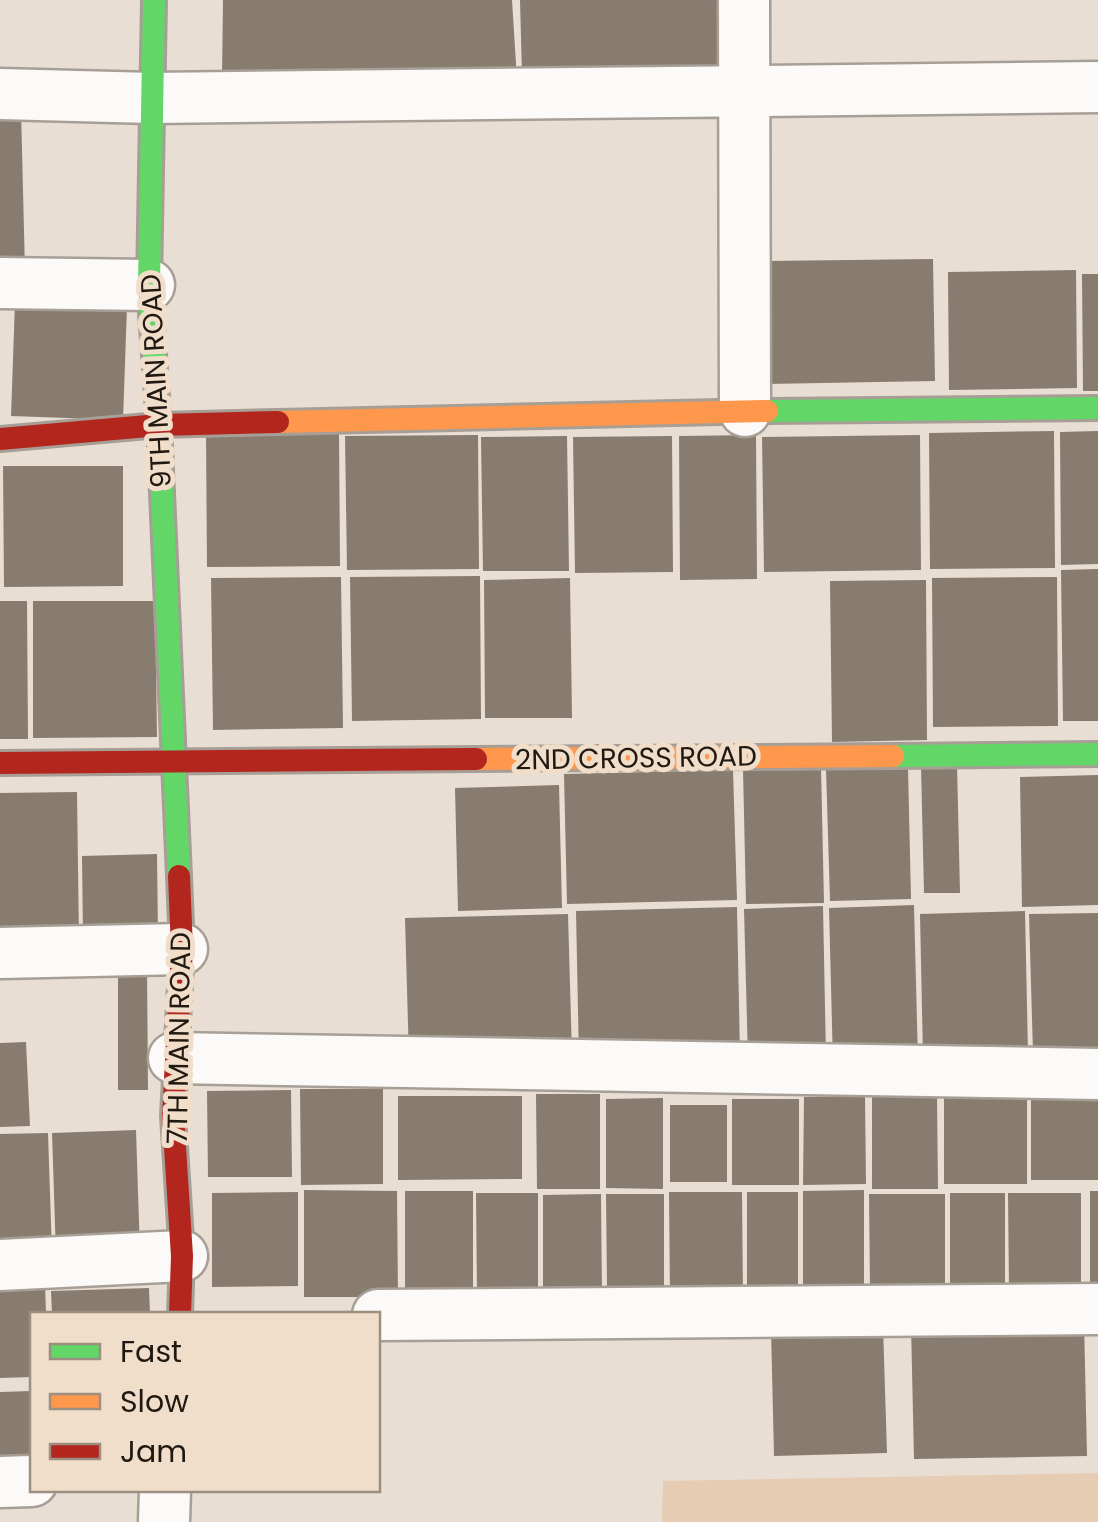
<svg xmlns="http://www.w3.org/2000/svg" width="1098" height="1522" viewBox="0 0 1098 1522" font-family="Poppins,sans-serif">
<rect width="100%" height="100%" fill="#e8ded3"/>
<path fill="#e5ccb3" d="M1098,1473v49h-436l1,-41z"/>
<path fill="#877c6e" d="M223,0h289l5,80 -295,-3z
M520,0h203l2,69 -203,6z
M0,110h21l4,161 -25,1z
M933,259l2,122 -169,3 -1,-123z
M1076,270l1,118 -128,2 -1,-118z
M1082,274h16v117h-15z
M15,302l112,4 -4,114 -112,-4z
M1054,431l1,137 -125,1 -1,-136z
M1098,431v133l-37,1 -1,-133z
M339,432l1,134 -133,1 -1,-134z
M478,435l1,134 -132,1 -2,-134z
M756,435l1,144 -77,1 -1,-144z
M920,435l1,135 -157,2 -2,-135z
M567,436l2,135h-86l-2,-134z
M672,436l1,136 -98,1 -2,-136z
M3,466h120v120l-119,1z
M1098,569v152h-35l-2,-151z
M480,576l1,143 -129,2 -2,-144z
M341,577l2,151 -130,2 -2,-152z
M1057,577l1,149 -125,1 -1,-149z
M570,578l2,140h-87l-1,-138z
M926,580l1,160 -95,2 -2,-161z
M0,601h27l1,138h-28z
M33,601h122l2,136 -124,1z
M957,765l3,128h-36l-3,-127z
M821,767l3,136 -78,1 -3,-135z
M908,768l3,131 -81,2 -4,-132z
M733,770l4,130 -170,4 -3,-130z
M1098,775v130l-76,2 -2,-130z
M559,785l3,123 -104,3 -3,-123z
M77,792l2,149 -79,2v-150z
M157,854l1,82 -75,2 -1,-82z
M914,905l4,156 -85,2 -4,-155z
M823,906l3,151 -78,2 -4,-150z
M737,907l3,148 -161,4 -3,-148z
M1025,911l3,143 -105,2 -3,-142z
M1098,913v138l-65,2 -4,-139z
M568,914l4,141 -163,4 -4,-141z
M118,966h29l1,124h-30z
M26,1042l4,84 -30,1v-84z
M300,1089h83v95l-82,1z
M291,1090l1,87h-84l-1,-86z
M1098,1090v90h-67v-89z
M536,1094h64v95h-63z
M398,1096h124v83l-124,1z
M865,1096l1,88 -63,1 1,-88z
M872,1097h65l1,92h-66z
M663,1098v91l-57,-1v-89z
M944,1098h83v86h-83z
M732,1099h67v86h-67z
M670,1105h57v77h-57z
M136,1130l4,123 -84,3 -4,-123z
M48,1133l4,120 -52,2v-121z
M304,1190l93,1 1,106h-94z
M864,1190v111l-61,1v-111z
M405,1191h68v105h-68z
M1090,1191h8v96h-8z
M298,1192v94l-86,1v-94z
M669,1192h73l1,106h-73z
M747,1192h51v100h-51z
M476,1193h62v102h-61z
M950,1193h55v96h-55z
M1008,1193h73v99h-72z
M601,1194l1,98h-59v-97z
M606,1194h58v95h-57z
M869,1194h76v93l-75,1z
M45,1285l1,29h-14v63l-32,1v-92z
M149,1288l1,26h-98l-1,-23z
M1084,1321l3,135 -173,3 -3,-134z
M883,1326l4,127 -113,3 -3,-128z
M32,1391v80l-32,1v-80z"/>
<g fill="none" stroke-linecap="round" stroke-linejoin="round">
<g stroke="#a79f96" stroke-width="55">
<path id="street" d="M744,0l1,411
M0,94l152,4 946,-11
M0,283l149,2
M0,953l182,-4
M174,1058l924,16
M0,1265l182,-9
M378,1315l720,-6
M0,1482l32,-1
M164,1522l1,-32"/>
</g>
<g stroke="#a79f96" stroke-width="28">
<path id="fast" d="M154,0l-5,285 10,140 20,451
M767,411l331,-3
M893,756l205,-2"/>
</g>
<g stroke="#a79f96" stroke-width="28">
<path id="slow" d="M278,422l489,-11
M476,759l417,-3"/>
</g>
<g stroke="#a79f96" stroke-width="28">
<path id="jam" d="M0,439l159,-14 119,-3
M0,763l476,-4
M179,876l3,73 -9,167 9,140 -2,58"/>
</g>
<use href="#street" stroke="#fcfaf8" stroke-width="50"/>
<use href="#fast" stroke="#63d668" stroke-width="22"/>
<use href="#slow" stroke="#ff974d" stroke-width="22"/>
<use href="#jam" stroke="#b3261e" stroke-width="22"/>
</g>
<g text-anchor="middle" dominant-baseline="central" stroke-width="10" stroke-linejoin="round" paint-order="stroke">
<g font-size="28" fill="#201912" stroke="#f1deca">
<text transform="translate(156 381) rotate(-93)">9TH MAIN ROAD</text>
<text transform="translate(636 758) rotate(-1)">2ND CROSS ROAD</text>
<text transform="translate(179 1038) rotate(-89)">7TH MAIN ROAD</text>
</g>
</g>
<rect x="30" y="1312" width="350" height="180" fill="#f1deca" stroke="#9d8f80" stroke-width="2.5"/>
<rect x="50" y="1344" width="50" height="15" fill="#63d668" stroke="#9d8f80" stroke-width="2.5"/>
<text x="120" y="1362" font-size="30" fill="#201912">Fast</text>
<rect x="50" y="1394" width="50" height="15" fill="#ff974d" stroke="#9d8f80" stroke-width="2.5"/>
<text x="120" y="1412" font-size="30" fill="#201912">Slow</text>
<rect x="50" y="1444" width="50" height="15" fill="#b3261e" stroke="#9d8f80" stroke-width="2.5"/>
<text x="120" y="1462" font-size="30" fill="#201912">Jam</text>
</svg>
